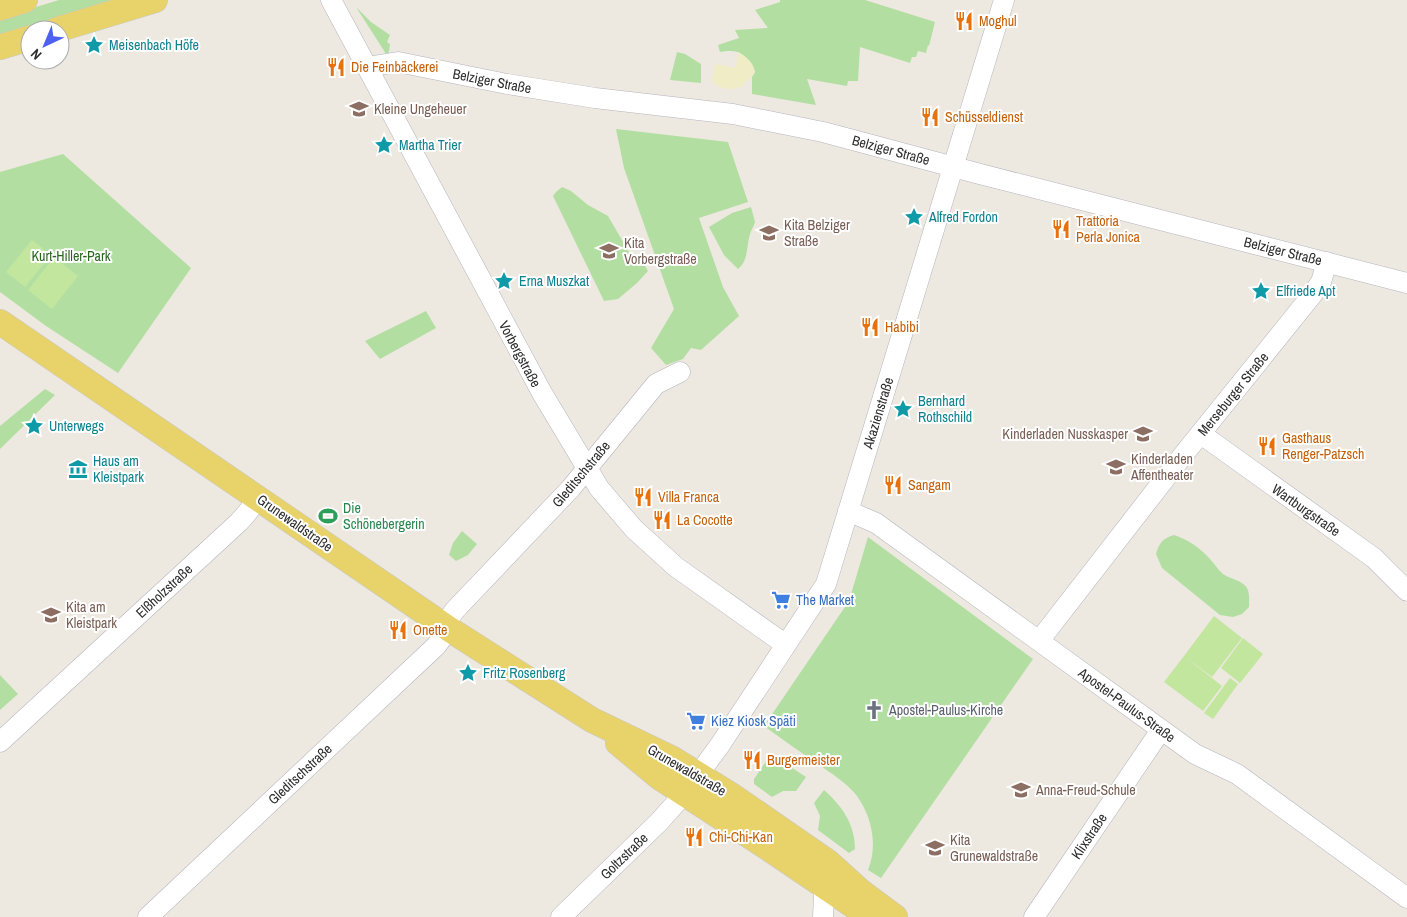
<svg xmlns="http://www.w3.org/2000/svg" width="1407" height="917" viewBox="0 0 1407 917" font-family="'Archivo Narrow',sans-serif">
<rect width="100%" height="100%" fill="#ede8e0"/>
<path fill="#b2dfa1" d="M59,0h62l-121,37v-19z
M780,0h85l70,22 -6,24 -1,-1 -2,8 -8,-2 -2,6h-4l-2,6 -50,-16 -2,34h-10l-1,5 -40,-7 9,26 -64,-11v-17l3,-5c-9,-17 -14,-24 -35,-20l-2,-7 21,-7 -4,-8 33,-2 -13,-18 25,-8z
M356,7l15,15 19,13 -3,7 3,2 -2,13z
M677,52l8,2 16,10v19l-31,-3z
M616,129l112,13 20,60 -49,16 24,69 16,29 -38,34 -10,-2 -8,11 -17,6 -15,-17 23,-39 -50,-141z
M63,154l128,114 -73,105 -72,-47 -46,-34v-120z
M562,187l9,4 17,14 20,11 25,43 11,5 4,7 -11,12 -19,16 -14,2 -51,-105 3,-4z
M751,207l4,15c-1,4 -4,8 -5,12 -4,13 -1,26 -12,35l-14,-14 -15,-28 23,-14z
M426,311l10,17 -56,31 -15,-18z
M45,389l10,6 -55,54v-23z
M462,531l15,13 -9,11 -12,6 -7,-6 4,-12z
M1174,535c15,5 25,12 36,24 5,5 8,11 13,15 7,5 19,6 24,14 3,6 2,13 2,19l-7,7 -9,3 -13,-2 -58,-47 -6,-14c3,-11 7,-16 18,-19z
M868,537l165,122 -152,219 -13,-8c10,-24 4,-53 -11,-74 -10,-13 -25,-22 -39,-32 -18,-12 -36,-25 -54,-38l85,-125z
M0,675l18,19 -18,16z
M771,754l35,23 -10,14h-13l-11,6 -18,-13v-5z
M824,790c18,16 31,34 31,59l-6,4 -31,-23 2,-14 -6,-13z"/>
<path fill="#efecc6" d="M738,52c9,5 15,10 17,20 -4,7 -10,9 -13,15l-8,1v2l-16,-3 -6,-6 3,-17 21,4z"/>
<path fill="#c2e69e" d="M32,240l19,15 -26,32 -19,-15z
M54,257l24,19 -26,33 -24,-19z
M1214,616l28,22 -30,39 -28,-21z
M1243,638l20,16 -23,29 -19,-15z
M1184,656l38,30 -19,25 -39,-29z
M1230,678l8,6 -25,35 -9,-6z"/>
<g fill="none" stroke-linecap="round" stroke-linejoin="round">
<g stroke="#b4b5bf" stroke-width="21">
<path id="minor" d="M331,0l211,393 57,95 35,41 42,38 110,78
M367,67l31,-5 109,22 88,14 138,16 90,18 157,42 427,109
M1201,434l173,124 33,33
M848,511l28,12 319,231 42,20 170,124
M444,625l11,-15 116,-122 85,-104 24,-12
M1039,641l145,-187 128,-159 9,-13 6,-20
M0,742l239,-220 8,-9 11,-15
M822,885l2,11 -1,21
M148,917l288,-271 13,-17
M561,917l98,-95 25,-28 36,-49 106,-161 178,-584
M1034,917l127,-187"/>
</g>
<g stroke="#c8c8c8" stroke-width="26">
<path id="major" d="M0,8l25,-8
M56,30l99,-30
M0,47l30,-9
M0,322l449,307 143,91 81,39 58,36 97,67 32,29 35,26
M618,743l41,34 106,69 105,71"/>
</g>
<use href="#minor" stroke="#fff" stroke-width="20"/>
<use href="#major" stroke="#e8d36b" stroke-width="25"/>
</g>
<defs>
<g id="restaurant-bare" transform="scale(1.5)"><path d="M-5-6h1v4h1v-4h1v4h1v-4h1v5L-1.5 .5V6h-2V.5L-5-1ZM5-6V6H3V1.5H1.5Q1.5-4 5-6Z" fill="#e8710a" stroke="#fff" stroke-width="2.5" paint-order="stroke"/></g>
<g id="sight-bare" transform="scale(1.5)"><path d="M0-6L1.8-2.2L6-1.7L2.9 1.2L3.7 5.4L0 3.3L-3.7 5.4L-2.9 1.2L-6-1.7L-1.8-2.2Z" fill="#0f9aa8" stroke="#fff" stroke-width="2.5" paint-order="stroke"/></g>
<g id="school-bare" transform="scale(1.5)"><path d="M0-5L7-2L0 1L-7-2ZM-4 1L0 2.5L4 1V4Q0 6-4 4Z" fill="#8d6e63" stroke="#fff" stroke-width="2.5" paint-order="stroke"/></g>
<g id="museum-bare" transform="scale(1.5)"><path d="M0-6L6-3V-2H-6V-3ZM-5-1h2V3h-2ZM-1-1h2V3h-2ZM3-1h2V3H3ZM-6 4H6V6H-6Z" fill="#0f9aa8" stroke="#fff" stroke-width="2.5" paint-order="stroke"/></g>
<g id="stadium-bare" transform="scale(1.5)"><path d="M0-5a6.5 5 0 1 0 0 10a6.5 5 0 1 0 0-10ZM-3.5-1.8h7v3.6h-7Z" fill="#2e9e5b" stroke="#fff" stroke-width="2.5" paint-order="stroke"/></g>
<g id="supermarket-bare" transform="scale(1.5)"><path d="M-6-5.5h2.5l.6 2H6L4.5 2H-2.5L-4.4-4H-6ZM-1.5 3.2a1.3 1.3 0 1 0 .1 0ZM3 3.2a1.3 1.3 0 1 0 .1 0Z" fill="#3f7fe0" stroke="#fff" stroke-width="2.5" paint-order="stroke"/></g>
<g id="church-bare" transform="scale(1.5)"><path d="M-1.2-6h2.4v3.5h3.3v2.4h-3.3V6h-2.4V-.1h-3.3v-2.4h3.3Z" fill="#6b7280" stroke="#fff" stroke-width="2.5" paint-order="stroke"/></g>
</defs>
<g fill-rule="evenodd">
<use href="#restaurant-bare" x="964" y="21"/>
<use href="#sight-bare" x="94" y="45"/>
<use href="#restaurant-bare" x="336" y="67"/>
<use href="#school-bare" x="359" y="109"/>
<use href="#restaurant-bare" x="930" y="117"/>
<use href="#sight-bare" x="384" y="145"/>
<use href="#sight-bare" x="914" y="217"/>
<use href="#restaurant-bare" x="1061" y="229"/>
<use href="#school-bare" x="769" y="233"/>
<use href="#school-bare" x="609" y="251"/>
<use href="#sight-bare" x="504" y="281"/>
<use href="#sight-bare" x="1261" y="291"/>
<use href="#restaurant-bare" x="870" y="327"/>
<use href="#sight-bare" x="903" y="409"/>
<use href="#sight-bare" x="34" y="426"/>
<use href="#school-bare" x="1143" y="434"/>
<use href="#restaurant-bare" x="1267" y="446"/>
<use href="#school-bare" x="1116" y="467"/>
<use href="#museum-bare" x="78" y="469"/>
<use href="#restaurant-bare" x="893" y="485"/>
<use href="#restaurant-bare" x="643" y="497"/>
<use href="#stadium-bare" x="328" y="516"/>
<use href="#restaurant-bare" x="662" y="520"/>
<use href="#supermarket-bare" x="781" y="600"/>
<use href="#school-bare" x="51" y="615"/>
<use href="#restaurant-bare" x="398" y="630"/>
<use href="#sight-bare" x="468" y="673"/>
<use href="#church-bare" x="874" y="710"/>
<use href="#supermarket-bare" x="696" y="721"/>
<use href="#restaurant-bare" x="752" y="760"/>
<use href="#school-bare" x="1021" y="790"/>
<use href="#restaurant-bare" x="694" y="837"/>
<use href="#school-bare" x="935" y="848"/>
</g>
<g text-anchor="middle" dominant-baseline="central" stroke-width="4" stroke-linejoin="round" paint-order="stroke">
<g font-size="14" fill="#c56008" stroke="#fff" text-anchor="start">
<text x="979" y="21">Moghul</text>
<text x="351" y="67">Die Feinbäckerei</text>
<text x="945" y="117">Schüsseldienst</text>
<text x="1076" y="221">Trattoria<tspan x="1076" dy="16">Perla Jonica</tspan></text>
<text x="885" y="327">Habibi</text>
<text x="1282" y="438">Gasthaus<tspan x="1282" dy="16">Renger-Patzsch</tspan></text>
<text x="908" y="485">Sangam</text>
<text x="658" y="497">Villa Franca</text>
<text x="677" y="520">La Cocotte</text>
<text x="413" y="630">Onette</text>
<text x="767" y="760">Burgermeister</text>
<text x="709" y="837">Chi-Chi-Kan</text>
</g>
<g font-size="14" fill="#0d838f" stroke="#fff" text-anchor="start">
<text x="109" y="45">Meisenbach Höfe</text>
<text x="399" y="145">Martha Trier</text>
<text x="929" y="217">Alfred Fordon</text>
<text x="519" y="281">Erna Muszkat</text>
<text x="1276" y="291">Elfriede Apt</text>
<text x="918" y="401">Bernhard<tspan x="918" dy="16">Rothschild</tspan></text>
<text x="49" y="426">Unterwegs</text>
<text x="93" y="461">Haus am<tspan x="93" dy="16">Kleistpark</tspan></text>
<text x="483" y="673">Fritz Rosenberg</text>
</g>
<g font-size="14" fill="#2d2d2d" stroke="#fff">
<text transform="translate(492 81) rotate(11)">Belziger Straße</text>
<text transform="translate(891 150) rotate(15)">Belziger Straße</text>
<text transform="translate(1283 251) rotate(14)">Belziger Straße</text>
<text transform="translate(520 354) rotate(62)">Vorbergstraße</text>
<text transform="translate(1233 394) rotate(-51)">Merseburger Straße</text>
<text transform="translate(878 413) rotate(-73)">Akazienstraße</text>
<text transform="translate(581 474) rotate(-50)">Gleditschstraße</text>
<text transform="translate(1306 510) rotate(35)">Wartburgstraße</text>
<text transform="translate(295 523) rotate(35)">Grunewaldstraße</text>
<text transform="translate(164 591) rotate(-43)">Elßholzstraße</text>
<text transform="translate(1127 705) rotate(36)">Apostel-Paulus-Straße</text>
<text transform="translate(687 770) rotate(30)">Grunewaldstraße</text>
<text transform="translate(300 774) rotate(-43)">Gleditschstraße</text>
<text transform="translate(1089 836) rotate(-56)">Klixstraße</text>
<text transform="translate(624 856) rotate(-44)">Goltzstraße</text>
</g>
<g font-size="14" fill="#785e54" stroke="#fff" text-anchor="start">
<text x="374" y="109">Kleine Ungeheuer</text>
<text x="784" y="225">Kita Belziger<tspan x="784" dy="16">Straße</tspan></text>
<text x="624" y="243">Kita<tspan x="624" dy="16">Vorbergstraße</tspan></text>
<text x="1128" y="434" text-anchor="end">Kinderladen Nusskasper</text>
<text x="1131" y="459">Kinderladen<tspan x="1131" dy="16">Affentheater</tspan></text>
<text x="66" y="607">Kita am<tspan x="66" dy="16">Kleistpark</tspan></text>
<text x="1036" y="790">Anna-Freud-Schule</text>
<text x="950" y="840">Kita<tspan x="950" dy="16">Grunewaldstraße</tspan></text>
</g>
<g font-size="14" fill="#2a6620" stroke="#fff">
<text x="71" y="256">Kurt-Hiller-Park</text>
</g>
<g font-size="14" fill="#27864d" stroke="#fff" text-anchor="start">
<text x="343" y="508">Die<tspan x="343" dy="16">Schönebergerin</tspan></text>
</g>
<g font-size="14" fill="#366cbe" stroke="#fff" text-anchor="start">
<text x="796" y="600">The Market</text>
<text x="711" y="721">Kiez Kiosk Späti</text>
</g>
<g font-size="14" fill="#5b616d" stroke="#fff" text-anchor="start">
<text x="889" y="710">Apostel-Paulus-Kirche</text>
</g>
</g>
<g transform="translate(45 45) rotate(224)"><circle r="24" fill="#ffffff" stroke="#ababab"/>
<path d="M0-4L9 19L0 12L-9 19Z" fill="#4d60ee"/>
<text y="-8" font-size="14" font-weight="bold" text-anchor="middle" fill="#2d2d2d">N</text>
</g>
</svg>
